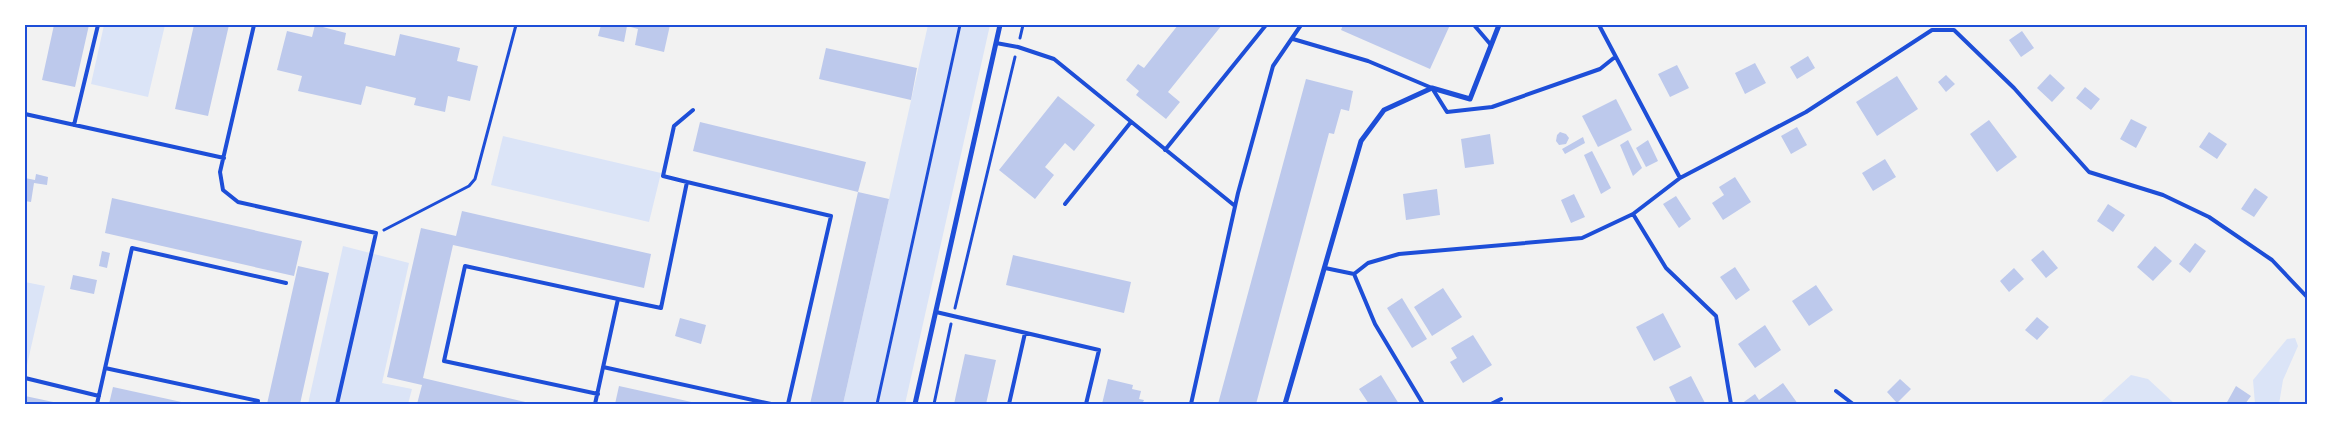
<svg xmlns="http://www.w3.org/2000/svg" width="2332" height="429" viewBox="0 0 2332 429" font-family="'Sofia Sans Condensed',sans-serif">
<rect width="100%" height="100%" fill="#f2f2f2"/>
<path fill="#dbe4f7" d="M104,25h61l-17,72 -57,-13z
M928,25h62l-85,379h-62z
M503,136l158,37 -12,49 -158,-37z
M343,246l66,17 -27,120 30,6 -4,15h-100z
M25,282l20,4 -18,79 -2,-1z
M2295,338l3,8 -15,34 -4,24h-24l-2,-24 34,-41z
M2131,375l17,4 27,25h-76z"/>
<path fill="#bdc9ec" d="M54,25h35l-14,62 -33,-7z
M194,25h35l-21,91 -33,-7z
M315,25l31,8 -2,11 51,12 5,-22 60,14 -3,13 21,5 -8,35 -22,-5 -3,16 -31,-7 2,-7 -50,-12 -5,19 -63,-14 4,-15 -25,-6 10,-39 25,6z
M601,25h69l-6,27 -29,-7 3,-16 -11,-3 -3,16 -26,-6z
M1178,25h44l-54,67 12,10 -14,17 -30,-24 3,-4 -13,-11 12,-16 6,4z
M1343,25h107l-20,44 -89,-39z
M2022,31l12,17 -13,9 -12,-17z
M826,48l91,20 -6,32 -92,-21z
M1808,56l7,12 -18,11 -7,-12z
M1755,63l11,20 -21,11 -10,-21z
M1677,65l12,23 -19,9 -12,-23z
M2050,74l15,14 -13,14 -15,-14z
M1946,75l9,9 -9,8 -8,-10z
M1897,76l21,33 -41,27 -21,-34z
M1306,79l47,12 -4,20 -8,-2 -7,25 -5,-1 -73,271h-38z
M2085,87l15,12 -9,11 -15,-12z
M1058,96l37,29 -21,26 -9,-8 -20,24 9,8 -19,24 -36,-29z
M1616,99l16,31 -34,17 -16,-31z
M2131,119l16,8 -11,21 -16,-9z
M1989,120l28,37 -20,15 -27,-38z
M700,122l166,40 -8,30 -165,-41z
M1797,127l10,18 -16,9 -10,-18z
M1560,132l6,2 3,4 -3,6 -7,1 -3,-4 1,-6z
M2209,132l18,12 -10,15 -18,-12z
M1490,134l4,30 -29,4 -4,-29z
M1583,137l2,6 -20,11 -3,-5z
M1628,140l14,28 -9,8 -13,-31z
M1648,140l10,21 -12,6 -10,-19z
M1592,151l19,37 -10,6 -17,-39z
M1885,159l11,18 -23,14 -11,-18z
M36,174l12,3 -1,8 -13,-2 -3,19 -6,-1v-23l10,2z
M1735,177l16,25 -28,18 -11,-17 12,-8 -5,-8z
M2255,188l13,9 -14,20 -13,-8z
M1437,189l3,26 -34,5 -3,-26z
M858,192l31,7 -46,205h-33z
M1574,194l11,23 -14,6 -10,-23z
M1676,196l15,23 -12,9 -16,-24z
M112,198l190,43 -8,35 -189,-43z
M2108,204l17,11 -12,17 -16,-11z
M462,211l189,43 -7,34 -191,-43 -30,133 111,26h-117l5,-19 -35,-8 34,-149 35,8z
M2195,243l11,8 -16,22 -11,-9z
M2155,246l17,15 -19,20 -16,-14z
M2043,250l15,18 -12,10 -15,-18z
M102,251l8,2 -3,15 -8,-2z
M1013,255l118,27 -7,31 -118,-28z
M298,266l31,7 -29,131h-33z
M1735,267l15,23 -14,10 -16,-23z
M2014,268l10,11 -15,13 -9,-11z
M73,275l24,5 -3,14 -24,-5z
M1816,285l17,25 -24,16 -17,-25z
M1443,288l19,29 -30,19 -18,-29z
M1402,298l25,41 -15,9 -25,-40z
M1663,313l18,34 -27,14 -18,-34z
M2037,317l12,10 -12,13 -12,-10z
M680,318l26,7 -5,19 -26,-8z
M1765,325l16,25 -26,18 -17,-24z
M1473,335l19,30 -29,18 -13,-21 7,-4 -6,-10z
M965,354l31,6 -10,44h-32z
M1381,375l18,29h-30l-10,-15z
M1691,376l14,27 -28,1 -8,-17z
M1108,379l25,6 -1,4 9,2 -2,8 5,1 -2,4h-40z
M1900,379l11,10 -14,14 -10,-11z
M1783,383l15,21h-57l14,-10 4,6z
M619,386l77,17v1h-81z
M2236,386l15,10 -6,8h-19z
M113,387l73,16v1h-77z
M25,396l33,7v1h-33z"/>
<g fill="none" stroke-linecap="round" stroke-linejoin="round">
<path stroke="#1d4ed8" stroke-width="3" d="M1020,38l3,-13
M384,230l85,-44 6,-7 41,-154
M955,308l60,-251
M877,404l83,-379
M934,404l17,-80"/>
<path stroke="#1d4ed8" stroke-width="4" d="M254,25l-34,147 3,18 15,12 138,31 -39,171
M1474,25l17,20
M1599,25l81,153
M1293,39l75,22 64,27 15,24 45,-5 108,-38 15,-12
M996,43l22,4 36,12 181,147
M25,114l199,44
M74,125l24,-100
M1165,150l101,-125
M687,182l144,34 -43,188
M1065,204l66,-82
M1633,214l33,54 50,48 15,88
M1325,268l29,6 14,-11 31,-9 183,-16 51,-24 47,-36 126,-66 126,-82h22l60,58 75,84 74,23 46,22 63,43 35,37
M1354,274l21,50 48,80
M936,312l163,38 -13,54
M603,367l168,37
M105,368l153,33
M25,378l74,18
M1836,391l17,13
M598,394l-154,-33 21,-95 153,33
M97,404l35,-156 154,35
M595,404l23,-105 43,9 26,-126 -24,-6 11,-50 19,-16
M1009,404l16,-71
M1191,404l47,-211 35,-127 28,-41
M1491,404l10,-5"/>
<path stroke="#1d4ed8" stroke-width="5" d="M915,404l85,-379
M1285,404l76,-263 23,-31 48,-22 38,11 29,-74"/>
</g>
<rect width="2332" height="429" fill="none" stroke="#ffffff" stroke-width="52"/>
<rect x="26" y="26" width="2280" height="377" fill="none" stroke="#1d4ed8" stroke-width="2"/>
</svg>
